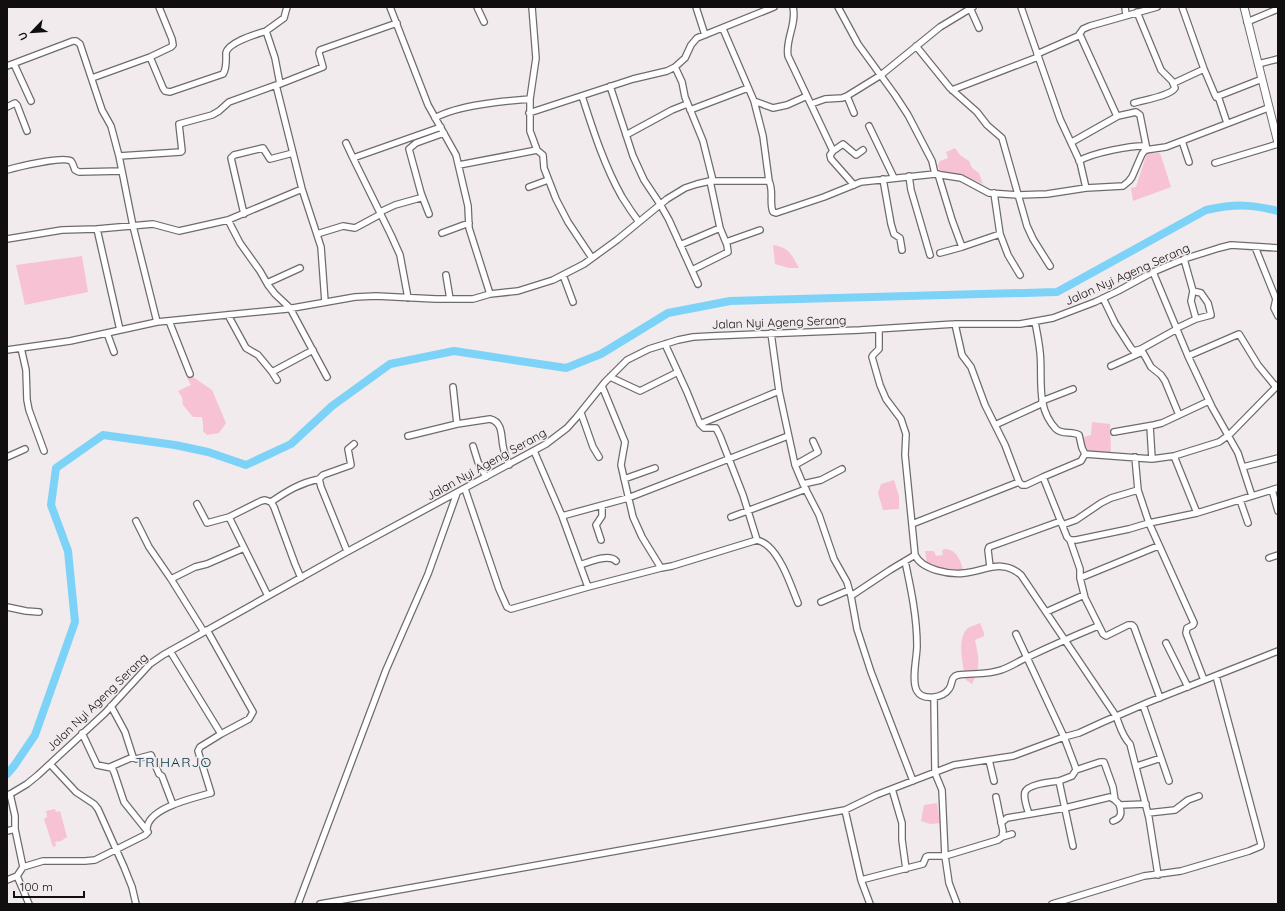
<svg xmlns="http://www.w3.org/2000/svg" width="1285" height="911" viewBox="0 0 1285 911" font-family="Quicksand,sans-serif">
<rect width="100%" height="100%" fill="#f1ebed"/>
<path fill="#f7c2d4" d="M955,148l5,7 9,6 3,7 7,5 4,11 -19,-8 -24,-3 -2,-8 2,-4 8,-3 -2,-6z
M1147,153h13l11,34 -38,14 -2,-13 5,-1z
M773,245c17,3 18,9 26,23h-10l-14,-4z
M82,256l6,36 -63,13 -9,-40z
M193,377l19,13 14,33 -7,10 -12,2 -4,-4v-6l-1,-8h-9l-10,-12 -1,-8 -4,-6 13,-6 -4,-7z
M1092,422l18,2 1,28 -25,1 -2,-16 7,-2z
M894,480l5,16v13l-16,1 -5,-17 3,-9z
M944,549c12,0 16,10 19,20l-5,4 -31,-7 -2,-15h9l2,5 7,-1 -1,-4z
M980,623l4,10v3l-9,4c4,19 6,26 -3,44l-6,-4c-3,-13 -10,-42 2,-52 3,-2 8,-3 12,-5z
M937,803l3,20 -10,1 -9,-3 3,-16z
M55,809l1,3 4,-1 7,26 -6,4 -6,1 1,4 -3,1 -9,-28 3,-2 -1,-6z"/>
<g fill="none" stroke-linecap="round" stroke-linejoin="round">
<path stroke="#7dd2f7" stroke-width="8" d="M7,774l7,-8 21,-31 40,-113 -7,-71 -17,-46 5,-37 47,-33 72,10 33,7 38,13 45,-21 41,-38 58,-42 64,-13 112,17 35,-14 67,-41 62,-12 327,-9 149,-82c29,-6 43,-6 72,1"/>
<g stroke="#6f6b6c" stroke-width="8">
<path id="minor" d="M390,7l38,98 28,50 12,51 1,22 21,66
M477,7l7,15
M696,7l9,28
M793,7c4,17 -8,33 -5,49l45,95
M838,7l20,37 37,51 13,20 24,46 3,13
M1021,7l39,112 20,43 6,26
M1125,7l1,8
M970,8l9,20
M1247,22l31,-13
M723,29l31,72 9,35 6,45
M1080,35l36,79 2,2 18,-4 4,3 7,35
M916,46l34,42 27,24 10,13 15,13 25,88 6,13 17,27
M1037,54l41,-18 5,-7 7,-3 67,-19
M150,57l13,31 2,3 5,1 53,-18c4,-6 3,-14 3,-21 2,-11 31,-19 40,-22
M14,64l17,37
M1258,64l20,-5
M7,66l66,-25h3l4,3 22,66 9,16 8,30 14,70 24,96
M675,67l7,15 3,15 18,44 10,40
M1204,69l11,26 4,4 8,24
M92,78l58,-21 21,-10 2,-2 -1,-6 -13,-32
M1174,83l30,-14 -22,-62
M280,84l43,-17 -4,-14 1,-3 77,-27
M277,85l3,-1 -5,-26 -9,-27 18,-13 3,-11
M610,86l23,70 11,24 16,24 9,16 29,64
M952,90l86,-33
M582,96c11,34 22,69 40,101 5,8 11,17 17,25
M847,96l7,17
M1216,97l46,-18
M530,99l6,-41 -4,-51
M754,101l19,7 14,-3 20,-9
M1134,103c10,-3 36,-7 41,-15l-3,-7 -11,-11 -24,-58
M811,104l14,-5 17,-1 5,-2 34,-21 59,-48 33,-20
M7,107l8,-4 2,2 10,26
M690,110l58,-22
M529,113l104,-34 34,-8 8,-4 10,-9 6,-13 6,-7 77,-31
M435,118c22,-13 69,-17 95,-19v32l7,19 6,5 1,13 12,31 12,23 24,36
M869,126l25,52
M626,135l46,-25 15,-6
M1182,141l7,21
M1072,142l46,-26
M346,143l7,15 88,-31
M119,156l62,-4 1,-1 -3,-27 33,-9 7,-4 10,-9 47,-17 26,104 19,58 4,55
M353,158l38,77 9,20 8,43
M1079,161c13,-8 53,-16 67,-15
M1215,163l63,-19
M459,165l78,-15
M7,170c10,-3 56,-14 64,-9 2,2 3,7 4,9l4,2 43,-1
M938,174l14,46 10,27 38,-13
M909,176l2,14 19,65
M883,179l8,45 3,10 6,4 2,12
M854,185l-23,-26 -1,-4 3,-4 10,-7 13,11 7,-5
M529,187l19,-7
M994,193l6,41 8,21 12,20
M380,212l15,-7 25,-7h2
M244,214l-13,-56 3,-3 29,-7 7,11 23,-6
M429,214l-8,-21 -12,-44 7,-6 28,-10
M228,220l12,23 20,28 8,14 7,9 15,14 37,69
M97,229l56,-5 26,7 49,-11 74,-31
M442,233l27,-10
M317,234l26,-8 12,2 26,-14
M7,239l55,-9 35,-1 23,101
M726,242l34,-12
M680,245l40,-17
M1255,247l21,52 -2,9 4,8
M940,253l22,-6
M1184,259l9,32 -2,10 5,18
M692,270l36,-18 -1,-7 -7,-17 -10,-47
M1153,272l35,84 24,51 26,46 14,43
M446,275l4,24
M563,275l10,27
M267,283l33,-15
M1103,298l12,25 16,25 3,3 7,-2 10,18 10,8 4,6 14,34
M228,315l18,33 12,7 14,17 41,-22
M169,321l21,53
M1035,322c2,10 4,20 5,30 3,26 -5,55 16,77 6,6 16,2 23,6l3,13 3,6
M955,324l7,31 9,12 14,38 20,40 14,37 3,3h4l17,-8 24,60 3,3h6l53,-11 20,-6 48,-10 81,-25
M1177,328l19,-9 15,-4 -3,-12 -7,-10 -8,-2
M879,329v20l-6,6 -1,2 8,28 6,14 15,20 5,15 -1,21 10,100c7,15 35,20 50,18 20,-2 37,-15 56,2l95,141c4,10 6,20 14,28l19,74 9,57
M107,333l7,19
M771,333l8,58 16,74 8,19 16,31 15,44 13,23 4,14 6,33 14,43 42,109
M665,344l22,48 13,32 4,4h12l4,8 23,59 14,45
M21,348l5,22 1,30 2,10 15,41
M1141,349l36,-20
M7,350l63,-9 87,-19 130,-13 68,-12 21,-1 60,3h37l17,-5 28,-3 35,-11 31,-16 33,-24 50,-41 18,-11 12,-4 13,-3h59c5,10 0,22 4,31l3,1 48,-16 37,-15 74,-8 26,4 28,15 29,2 29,-1 39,-6 37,-2 6,-5 3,-4 10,-23 3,-4 21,-3 102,-39
M1188,356l51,-22 19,31 18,22
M1111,366l31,-14
M272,372l5,8
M610,377l30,14 38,-19
M602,386l23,56 -4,23 12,52 9,20 19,31 11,-2 85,-26c3,1 8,3 11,6 14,12 23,40 30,57
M453,387l4,37
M1042,401l31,-12
M581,413l12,34 6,10
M700,424l79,-33
M995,425l48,-22
M1150,426l2,33
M1114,432l40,-7 8,-2 47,-22
M408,436l49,-12 33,-5c13,3 11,17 13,27 1,7 4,13 6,19
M473,446l5,16 8,15
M534,451l28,65 26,71 73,-19
M1174,456l23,57
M7,457l18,-8
M1135,457l3,33 11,33 45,100 -1,2 -6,3 -1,5 18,47
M795,465l23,-13 -5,-11
M1243,467l35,-9
M1043,477l38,-16 4,-7 67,5 22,-3 45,-14 10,-7 49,-50
M624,479l31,-11
M803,484l18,-4 21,-11
M465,489l34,100 8,18 4,2 77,-22
M1272,490l6,21
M1240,500l8,23
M271,502c16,-11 29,-19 48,-23
M197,504l10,19 22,-6
M562,516l66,-18 160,-62
M731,517l75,-28
M136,521l13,26 22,32
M912,524l107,-42
M1062,525l14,-5 25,-17 10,-5 27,-8
M601,540l-5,-15 6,-9v-10
M1070,540l10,29v9l5,20 18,36 3,2 22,-11h4l2,2 26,71
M347,551l-26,-64 -2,-8 4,-4 28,-10 -3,-16 6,-5
M1269,558l9,-3
M905,561c6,28 12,56 12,85 0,11 -6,35 0,45 6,10 26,7 32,-2 4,-5 1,-12 9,-14 14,-2 29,0 43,-5 9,-3 18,-9 27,-13 23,-11 46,-21 70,-31
M580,565c9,-3 29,-12 36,-4
M990,567l-2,-17 1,-3 72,-26
M1080,578l78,-32
M268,596l-39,-79 32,-16 4,-1 6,2 3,5 21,57 6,14
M851,596l39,-26 25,-15
M821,602l28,-12
M7,607l19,4 13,1
M1046,612l38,-17
M207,630l46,82 -4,7 -28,15
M204,632l-33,-53 24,-12 12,-3 37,-16
M1016,634l48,103 11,29 1,4 -4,6 -13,5 14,65
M1166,643l22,44
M934,698l1,75 7,17 3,66 4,27 8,21
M1143,705l26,76
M111,706l14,26 8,25 3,2 15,-4 8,19 3,2 11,29
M989,760l5,21
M50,764l26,28 18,12 4,5 26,58 8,20 4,17
M1137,766l24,-8
M110,767l23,-10
M1076,770l24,-8h4l9,25 2,13
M892,789l10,34v17l4,29
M7,796l20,-12 11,-9 67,-62 45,-49 13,-9 180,-101 203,-110 21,-16 9,-10 29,-36 22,-22 22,-11 29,-9 15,-3 18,-1 149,-6 95,-6h65l33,-6 42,-16 23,-11 35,-19 31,-13 35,-11 12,-3 47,3
M845,810l16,70 9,24
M1148,813l27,-3 13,-10 11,-4
M1029,814c-2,-6 -6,-16 -4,-22 3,-8 26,-10 34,-11
M1113,821c9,-3 9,-9 6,-17
M1001,823l6,-5 58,-10 45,-11 5,3 5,5 26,-1
M147,830c-1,-22 47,-32 64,-37l-13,-42 2,-4 21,-13 -51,-83
M7,831l8,-2v-13l-5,-22
M1002,837l10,-3
M23,867l20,-6h42l10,-1 50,-25 3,-3 -24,-30 -10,-30 -2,-4 -15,-3 -15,-32
M17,876l12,28
M7,880l10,-4 6,-9 -8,-38
M861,880l62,-16 3,-7 2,-1h17l53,-16 4,-3 1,-6 -7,-34
M298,904l88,-234 42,-96 29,-81
M320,904l525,-94 31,-15 78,-30 59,-9 51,-19 15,-4 24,-11 46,-20 129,-51
M1052,904l92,-28 37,-5 68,-20 12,-5v-2l-45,-168"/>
</g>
<g stroke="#6f6b6c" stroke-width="9">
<path id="major" d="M1244,7l34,136"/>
</g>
<use href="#minor" stroke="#fff" stroke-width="5.5"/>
<use href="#major" stroke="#fff" stroke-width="7"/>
</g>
<g text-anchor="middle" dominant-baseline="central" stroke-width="3.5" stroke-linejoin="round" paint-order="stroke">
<g font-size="12" fill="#100e0f" stroke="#f1ebed">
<text transform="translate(1127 274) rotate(-24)">Jalan Nyi Ageng Serang</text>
<text transform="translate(779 322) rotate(-2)">Jalan Nyi Ageng Serang</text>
<text transform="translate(486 464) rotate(-29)">Jalan Nyi Ageng Serang</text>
<text transform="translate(97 702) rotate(-44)">Jalan Nyi Ageng Serang</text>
</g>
<g font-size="14" letter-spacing="1" fill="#013648" stroke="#f1ebed">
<text x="174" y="762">TRIHARJO</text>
</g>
</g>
<rect width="1285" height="911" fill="none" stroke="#100e0f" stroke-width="16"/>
<g transform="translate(32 32) rotate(245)" stroke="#f1ebed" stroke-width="3" paint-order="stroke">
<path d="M0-3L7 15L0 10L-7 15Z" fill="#100e0f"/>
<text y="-6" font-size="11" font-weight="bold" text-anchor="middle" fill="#100e0f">U</text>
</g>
<path d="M14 891v6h70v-6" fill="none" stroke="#100e0f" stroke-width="2"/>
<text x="20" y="891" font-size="12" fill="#100e0f" stroke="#f1ebed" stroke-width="3" paint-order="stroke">100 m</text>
</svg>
